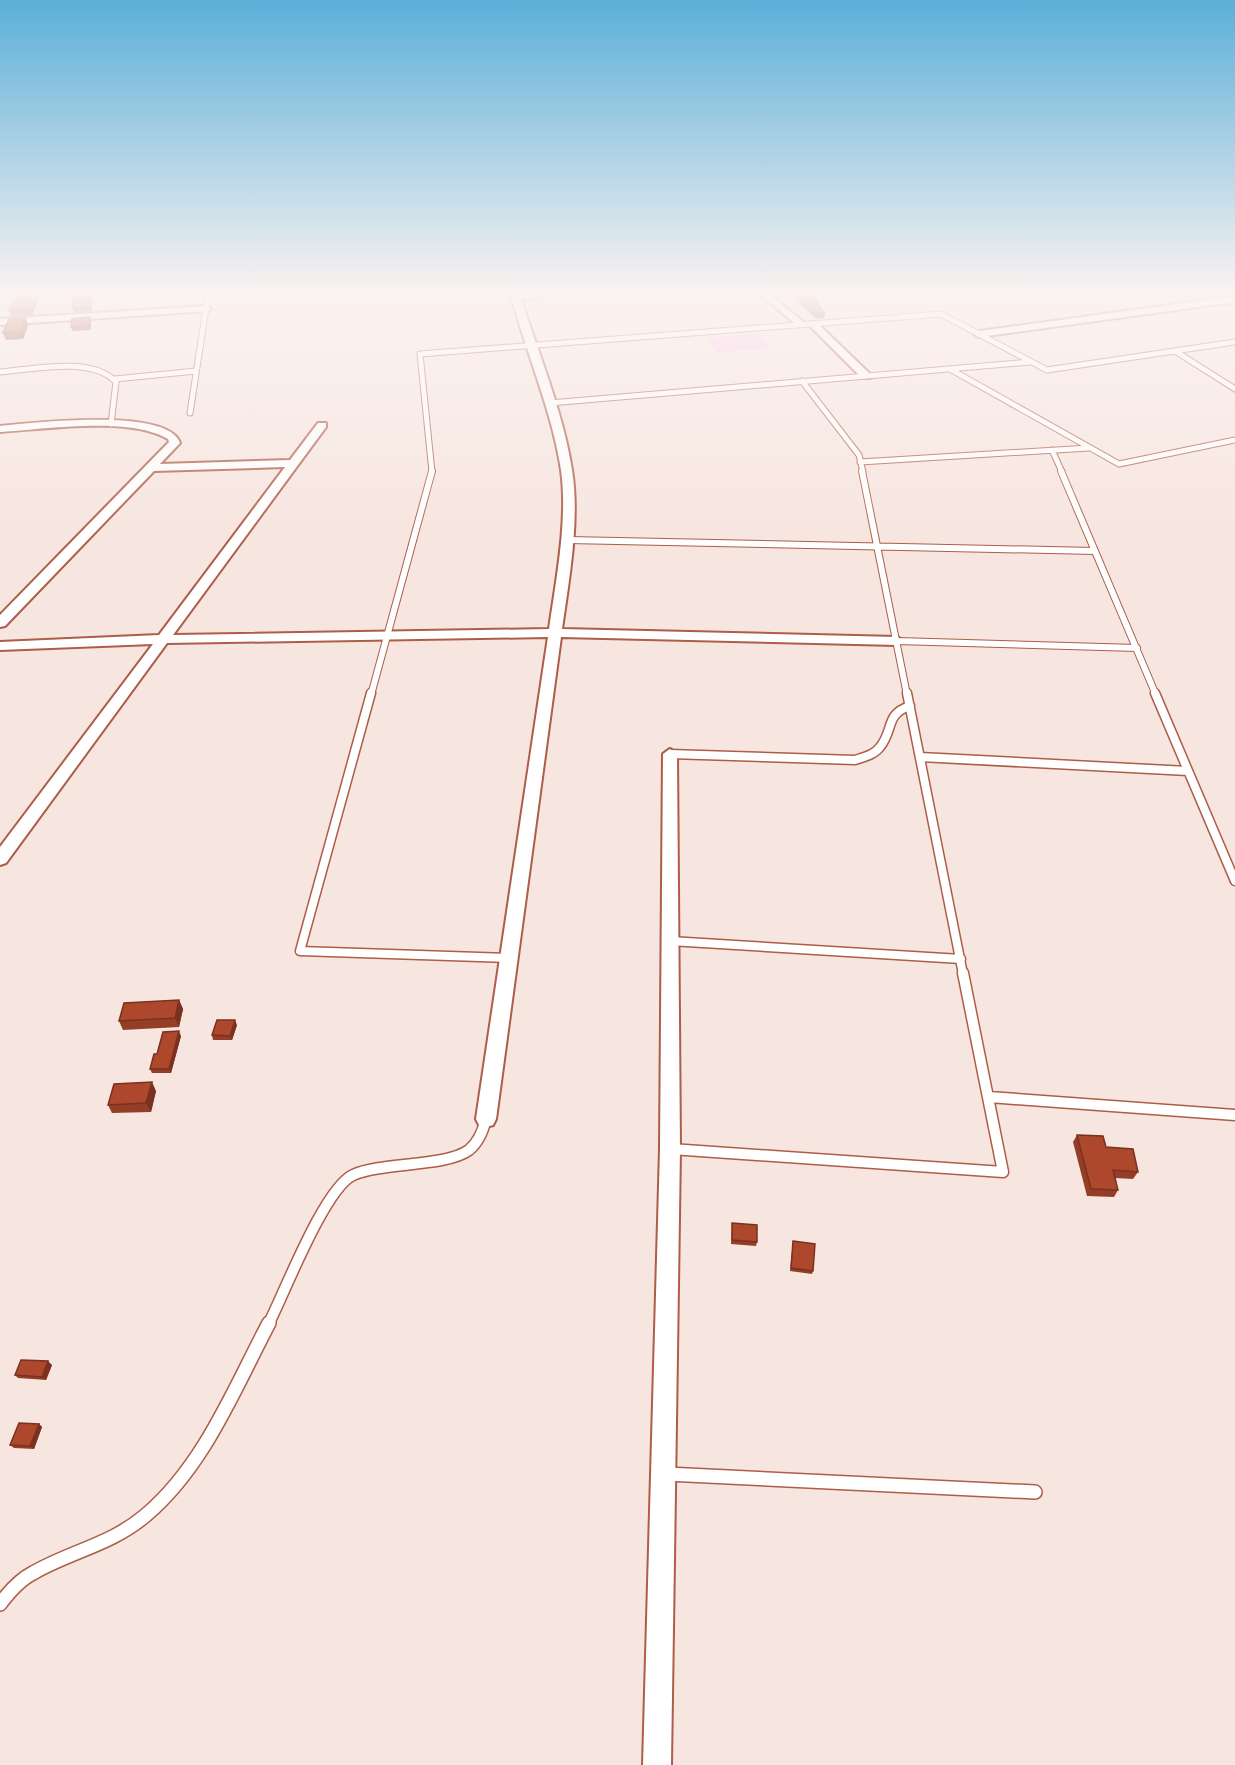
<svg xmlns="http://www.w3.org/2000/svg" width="1235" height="1765" viewBox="0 0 1235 1765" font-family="'Golos Text',sans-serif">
<rect width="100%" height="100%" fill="#f7e5df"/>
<path fill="#fac4ec" d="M760,333l10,15 -54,5 -9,-15z"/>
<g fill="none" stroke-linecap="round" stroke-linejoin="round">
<g stroke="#ad5d48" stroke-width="7">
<path id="lane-far4" d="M1175,351l60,38
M950,369l169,95 116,-24
M0,372c33,-3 92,-16 116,10l-5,42
M115,379l81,-8
M802,381l57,74 4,17
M550,403l480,-41
M190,413l18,-118
M1052,450l10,22
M860,462l229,-14
M432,472l-12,-118 521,-40 106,56 188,-28"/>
</g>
<g stroke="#ad5d48" stroke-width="8">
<path id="lane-far3" d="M862,471l45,224
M1061,471l95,224
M568,540l527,11
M897,641l240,7
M371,695l61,-224"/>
</g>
<g stroke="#ad5d48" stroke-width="11">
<path id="lane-far2" d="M371,693l-71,258 209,7
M907,693l56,281
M1155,693l80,188
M670,754l185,6c9,-3 19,-5 25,-13 14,-17 5,-33 30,-41
M920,757l268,14
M670,941l291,18"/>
</g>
<g stroke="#ad5d48" stroke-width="13">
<path id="lane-far1" d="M989,1097l246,18
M671,1149l332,23 -40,-199
M268,1325c17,-33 56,-136 85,-150 28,-13 93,-8 116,-25 10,-8 14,-19 17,-31"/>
</g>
<g stroke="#ad5d48" stroke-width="16">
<path id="lane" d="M667,1474l368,18
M0,1604c9,-12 19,-24 33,-31 38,-22 78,-28 113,-58 58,-49 88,-126 123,-192"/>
</g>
<g stroke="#ad5d48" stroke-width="4">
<path id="street" d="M511,295h34l-4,3 -20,1c18,56 42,113 51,171 8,49 -3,110 -10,159l335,8 7,4 -7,4 -336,-8 -65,482 -3,6 -7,2 -7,-2 -3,-6 72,-482 -381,6 -161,220 -6,2v-18l153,-203 -153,6v-8l159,-7 126,-168 -131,4 -149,155 -5,1v-12l169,-173 -1,-3c-38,-23 -123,-10 -168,-7v-6c33,-3 168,-19 180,17l-20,21 130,-4 28,-37h8v4l-153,208 376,-6c7,-49 19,-109 12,-159 -9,-60 -35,-117 -50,-175z
M761,295h9l36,29 -8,2z
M1235,296v6l-256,35 -5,-3 5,-3z
M206,306l5,3 -2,2 -209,14v-6z
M810,322h6l54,52v4h-8l-52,-52z
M670,749l7,5 3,395 -9,616h-28l17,-616 3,-395z"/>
</g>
<use href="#lane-far4" stroke="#fff" stroke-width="5"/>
<use href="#lane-far3" stroke="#fff" stroke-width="6"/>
<use href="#lane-far2" stroke="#fff" stroke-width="8"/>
<use href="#lane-far1" stroke="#fff" stroke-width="10"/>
<use href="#lane" stroke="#fff" stroke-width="13"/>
<use href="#street" fill="#fff" fill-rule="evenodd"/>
</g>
<path fill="#953e27" d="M17,295h23l-8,20 -21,1 -2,-6z
M790,295h22l13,19 -1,4 -8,1z
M92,297v14l-18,1 -2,-4z
M90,317l1,4v9l-19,1 -1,-4z
M28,325l-5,14 -17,1 -3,-7z
M179,1000l4,9 -4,18 -56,3 -4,-9z
M237,1025l-5,15h-19l-1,-5z
M181,1036l-10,37h-19l-2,-4 7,-15z
M156,1091l-5,21 -39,1 -4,-8z
M1077,1135l29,12 32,25 -5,7 -18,-1 3,12 -4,7 -27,-1 -14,-54z
M732,1227l25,15 -1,4 -25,-2z
M793,1241l20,30 -1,3 -22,-3z
M52,1365l-6,15 -28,-2 -3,-3z
M39,1424l3,3 -8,22 -20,-1 -4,-3z"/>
<path fill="#793220" d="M36,295h4l-8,20 -1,-6z
M26,318l2,7 -5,14 -3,-7z
M179,1000l4,9 -4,18 -4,-9z
M235,1020l2,5 -5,15 -2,-4z
M179,1031l2,5 -10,37 -2,-4z
M152,1082l4,9 -5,21 -5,-9z
M48,1361l4,4 -6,15 -4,-3z
M39,1424l3,3 -8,22 -4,-3z"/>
<path fill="#ad482d" stroke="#793220" stroke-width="1.5" d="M17,295h19l-5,14 -22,1z
M82,295h9v12l-19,1 2,-12z
M794,295h18l13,19 -9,1z
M90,317l-1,9 -18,1 1,-8z
M26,318l-6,14 -17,1 6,-14z
M179,1000l-4,18 -56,3 5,-18z
M217,1020h18l-5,16 -18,-1z
M179,1031l-10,38h-19l4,-15h3l6,-22z
M152,1082l-6,21 -38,2 6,-21z
M1077,1135l26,1 3,11 27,2 5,23 -25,-2 5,20 -27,-1z
M732,1223l25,2v17l-25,-2z
M793,1241l22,3 -2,27 -22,-3z
M21,1360l27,1 -6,16 -27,-2z
M19,1423l20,1 -9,22 -20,-1z"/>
<linearGradient id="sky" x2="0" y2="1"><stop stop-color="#5bafd9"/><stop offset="0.54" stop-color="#fbf3f1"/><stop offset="1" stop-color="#fbf3f1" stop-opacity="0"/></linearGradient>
<rect width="1235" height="542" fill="url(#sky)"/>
</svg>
